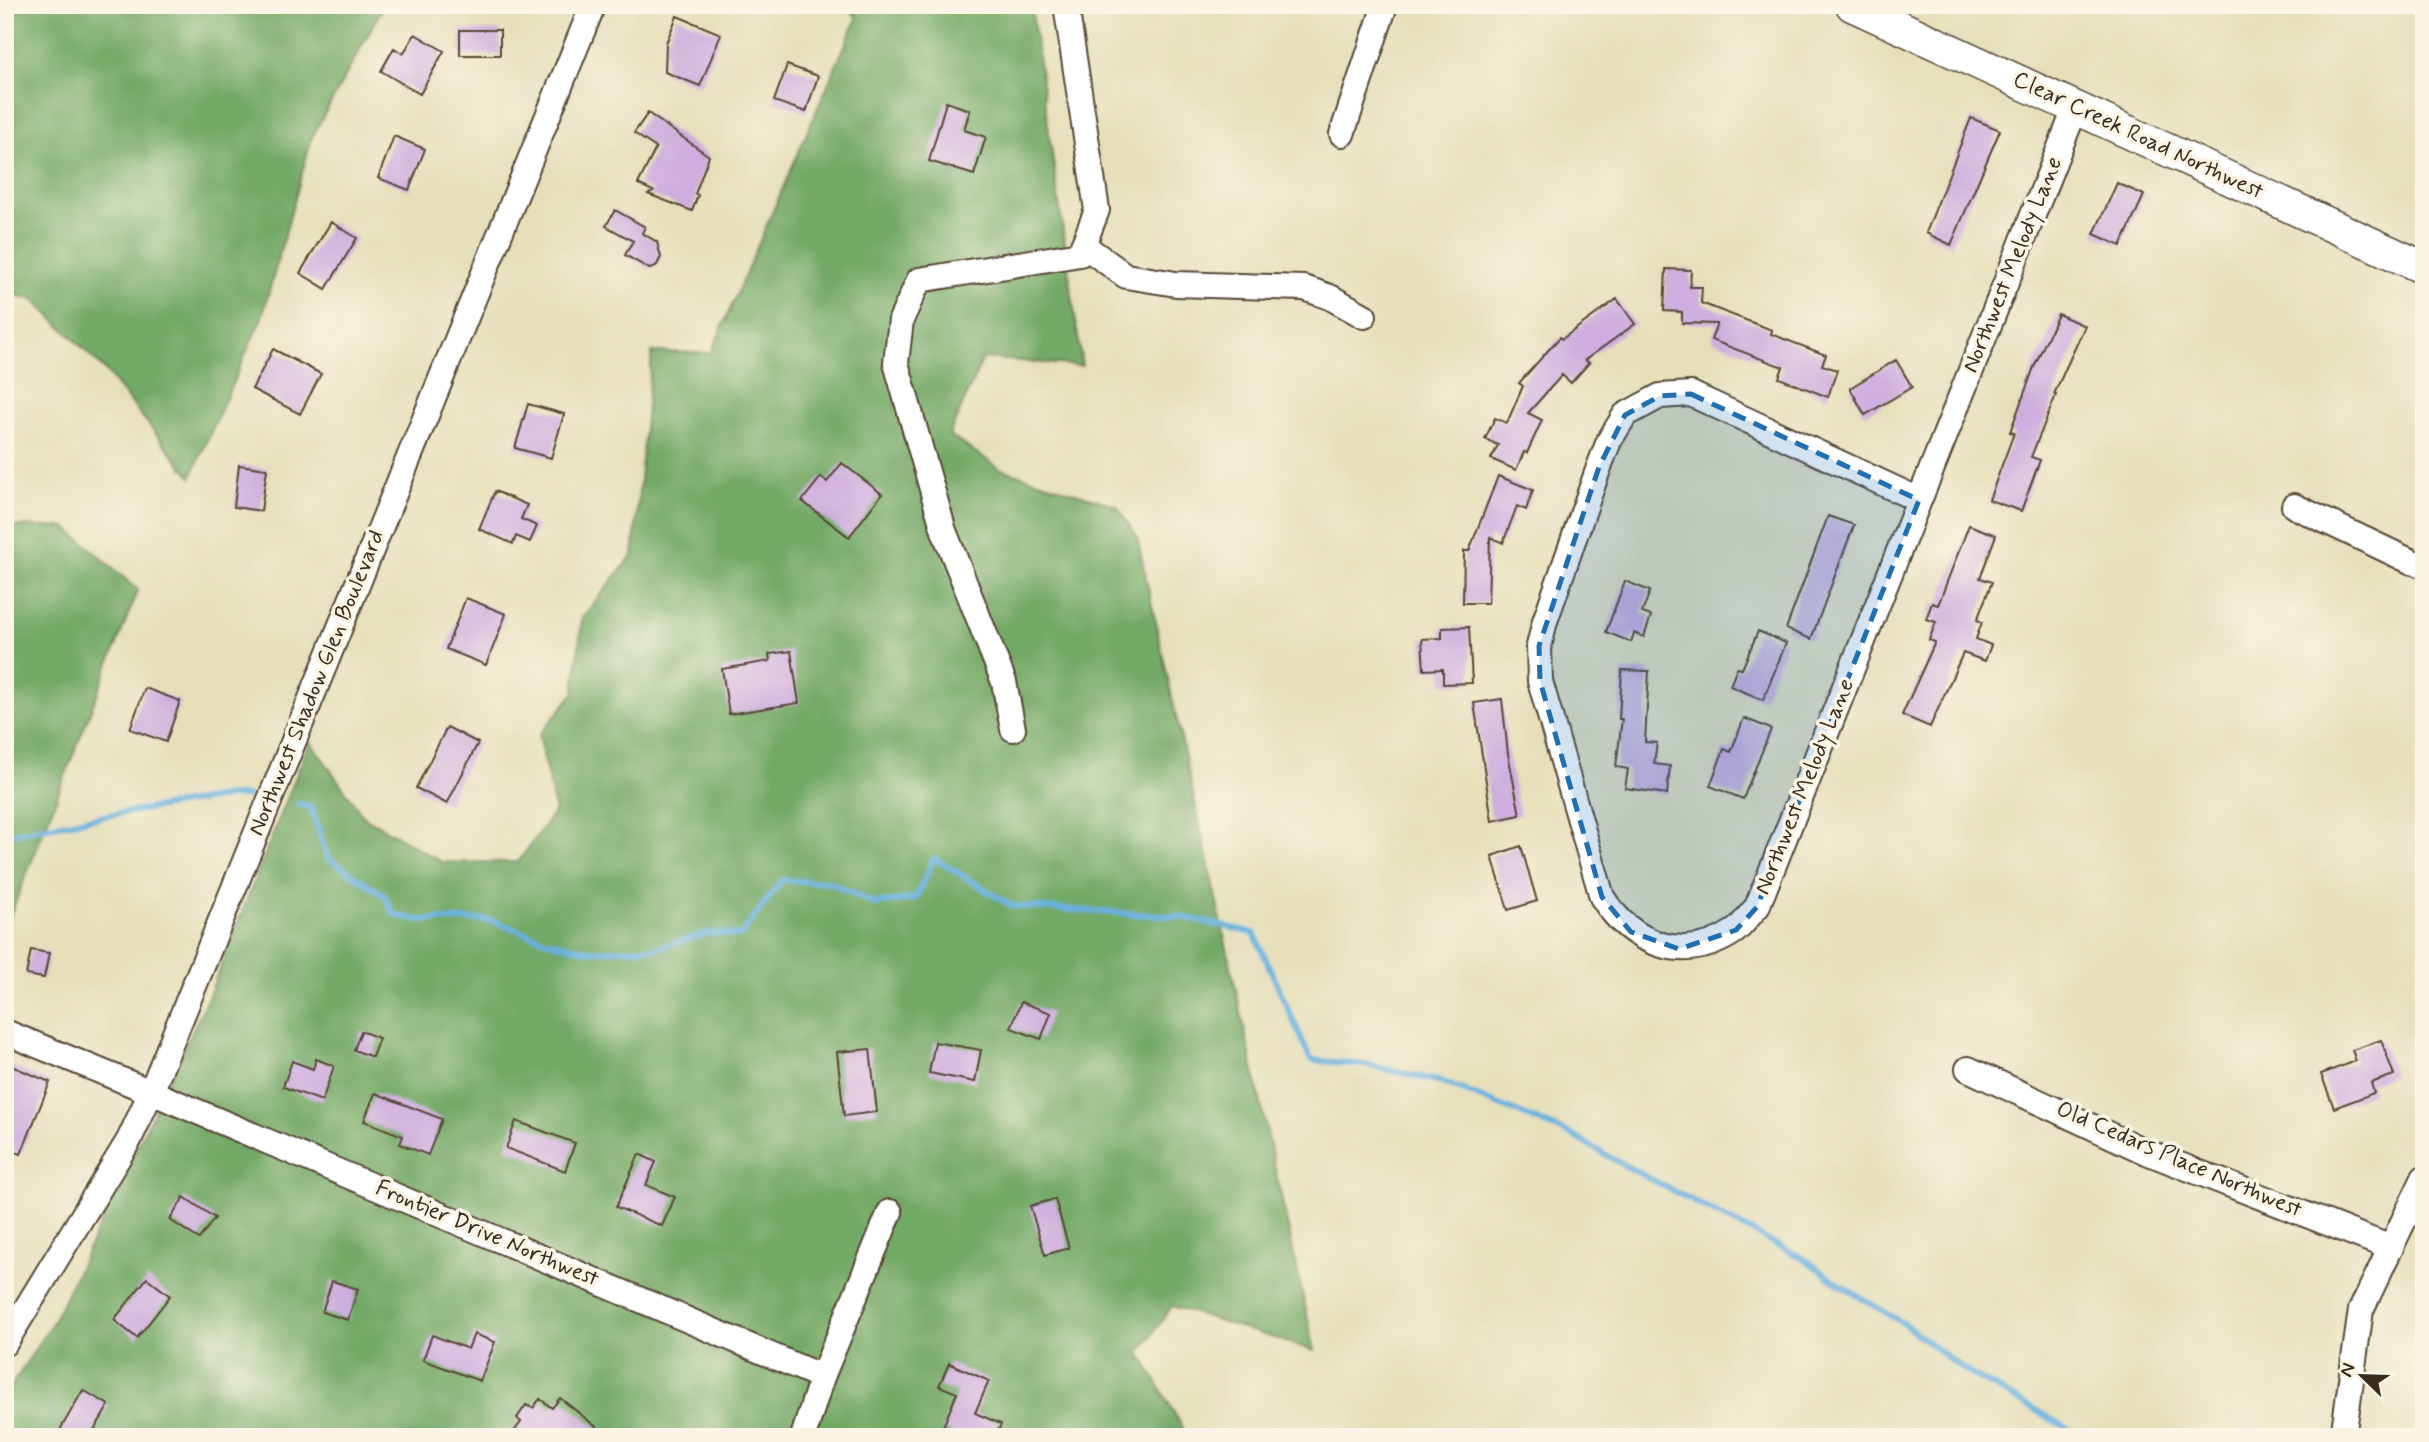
<svg xmlns="http://www.w3.org/2000/svg" width="2429" height="1442" viewBox="0 0 2429 1442" font-family="Mynerve,sans-serif">
<rect width="100%" height="100%" fill="#fcf5e5"/>
<filter id="ink" filterUnits="userSpaceOnUse"><feTurbulence type="fractalNoise" baseFrequency=".0143" numOctaves="2"/><feDisplacementMap in="SourceGraphic" scale="14" xChannelSelector="R" yChannelSelector="G"/><feConvolveMatrix kernelMatrix="1 2 1 2 8 2 1 2 1" color-interpolation-filters="sRGB"/></filter>
<filter id="wash" filterUnits="userSpaceOnUse"><feTurbulence type="fractalNoise" baseFrequency=".00686" numOctaves="4" result="noise"/><feDisplacementMap in="SourceGraphic" scale="28" xChannelSelector="R" yChannelSelector="G"/><feGaussianBlur stdDeviation="1.57" result="paint"/><feColorMatrix in="noise" values="0 0 0 0 0 0 0 0 0 0 0 0 0 0 0 0 0 1.4 0 .05"/><feComposite in="paint" operator="in"/></filter>
<g filter="url(#wash)">
<rect width="100%" height="100%" fill="#e6dfba"/>
<path fill="#73a966" stroke="#576a42" stroke-width="2" d="M5,5h379l-72,132 -50,180 -71,160 -88,-109 -69,-68 -29,-8z
M846,5h185l51,361 -99,-8 -34,77 52,34 116,37 20,31 178,814 -143,-45 -32,47 48,84h-1183v-41l49,-76 154,-322 102,-257 54,76 78,45h76l37,-51 -16,-76 35,-42 8,-75 51,-63 19,-203 59,1 146,-335z
M5,526l61,1 72,63 -133,339z"/>
<g fill="none" stroke-linecap="round" stroke-linejoin="round">
<path stroke="#67b1df" stroke-width="6" d="M298,804l13,3 16,50 58,39 8,18 23,6h75l57,21 43,10 66,-3 51,-15 33,2 41,-55 49,3 44,21 41,-6 18,-40 78,48 171,11 71,16 57,127 55,5 77,17 125,51 52,30 188,98 32,24 63,38 61,47 119,67
M5,835l99,-19 126,-20h17"/>
</g>
<g id="blocks">
<path fill="#ceaede" d="M677,16l44,18 -21,52 -35,-14 1,-29z
M460,30h40v25h-40z
M415,34l29,17 -24,43 -39,-23 13,-23 9,6z
M787,65l31,11 -12,36 -32,-11z
M946,102l24,8 -6,20 22,7 -12,38 -45,-14z
M648,113l61,43 -14,38 3,1 -6,16 -44,-17 5,-3 -15,-7 18,-36 -22,-15z
M1971,118l29,12 -49,115 -25,-12z
M394,136l31,13 -16,41 -31,-12z
M2117,183l27,12 -23,51 -27,-12z
M615,210l30,17 -3,6 15,9 4,15 -4,8 -7,4 -25,-14 8,-14 -27,-15z
M331,222l26,16 -31,51 -26,-16z
M1666,269l25,1 -1,17h12l-1,16 71,27 -1,4 55,21 -4,10 15,5 -9,27 -49,-19 4,-11 -72,-27 6,-16 -35,-1v-11l-18,-1z
M1617,299l18,25 -50,36 4,3 -18,20 -9,-8 -34,38 14,7 -15,33 -3,-1 -8,18 -25,-11 7,-14 -13,-6 10,-21 12,5 16,-37 -4,-3 41,-46 2,2z
M2058,314l27,12 -31,68 2,1 -25,62 9,3 -19,51 -32,-11 25,-67 -4,-1 24,-65z
M273,349l48,25 -21,40 -48,-25z
M1896,360l16,27 -47,28 -15,-27z
M528,404l36,10 -13,44 -36,-10z
M842,463l40,31 -33,43 -47,-36 19,-24 6,5z
M239,465l28,4 -6,42 -27,-4z
M1498,476l35,14 -7,20 -9,-4 -14,37 -13,-6 -2,66h-25l1,-52h5z
M495,491l32,14 -6,14 16,7 -7,16 -14,-6 -3,8 -34,-15z
M1828,516l26,9 -43,114 -25,-10z
M1969,525l27,10 -16,43 12,4 -15,38 5,2 -6,17 15,6 -6,16 -22,-8 -33,74 -28,-12 33,-73 -6,-2 7,-18 -10,-3 6,-16 6,2z
M1625,581l25,10 -8,22 9,3 -7,21 -10,-4 -3,9 -25,-10z
M466,598l40,16 -20,51 -40,-16z
M1469,627l3,56 -29,1v-15l-19,1 -2,-31 20,-1v-10z
M1758,631l28,12 -23,57 -33,-14 7,-18 5,1z
M791,651l8,52 -70,11 -7,-45 48,-8 -1,-7z
M1622,670l27,1 -4,71 12,1 -3,21 16,2 -3,28 -42,-6 3,-19 -12,-2 6,-48h-3z
M145,688l35,13 -14,41 -36,-13z
M1502,699l6,55 12,61 -28,6 -18,-118z
M1744,718l27,11 -28,70 -33,-13 14,-37 7,3z
M447,727l31,16 -31,61 -31,-16z
M1521,846l16,55 -29,9 -16,-54z
M31,950l18,3 -5,25 -18,-3z
M1021,1002l30,11 -10,26 -30,-11z
M361,1031l18,7 -7,19 -18,-7z
M2381,1040l13,35 -23,8 3,10 -40,15 -13,-34 35,-13 -4,-11z
M935,1042l46,8 -6,32 -46,-9z
M870,1049l7,63 -33,4 -7,-64z
M316,1059l18,7 -12,35 -39,-14 9,-26 21,8z
M9,1065l41,17 -29,72 -16,-6v-74z
M375,1093l67,26 -14,36 -28,-11 3,-8 -39,-15z
M516,1121l59,22 -10,28 -59,-23z
M639,1154l17,8 -10,23 29,12 -13,29 -46,-19z
M184,1197l31,21 -16,21 -29,-19z
M1055,1199l14,49 -24,7 -15,-49z
M147,1278l23,18 -33,42 -23,-18z
M332,1281l26,8 -10,31 -26,-8z
M474,1334l21,8 -15,39 -57,-21 9,-25 36,14z
M949,1363l40,18 -14,32 26,11 -5,13h-35l-19,-8 15,-36 -18,-7z
M83,1390l26,15 -19,32h-34z
M560,1398l49,39h-99l11,-15 -4,-4 9,-13 7,3 7,-9 12,9z"/>
</g>
</g>
<g filter="url(#ink)">
<use href="#blocks" fill-opacity="0" stroke="#554535" stroke-width="2"/>
<g fill="none" stroke-linecap="round" stroke-linejoin="round">
<g stroke="#554535" stroke-width="28">
<path id="minor" d="M1342,134l43,-129
M1083,245l43,31 50,8 128,4 26,9 34,19
M1919,500l-228,-106 -31,2 -35,19 -16,26 -10,26 -54,154 -6,25 1,35 62,216c30,48 83,68 133,34 8,-6 15,-17 22,-24l319,-800
M2294,506l118,56 12,3
M1013,729l-9,-47 -60,-151 -48,-168 5,-43 18,-40 161,-26 17,-44 -31,-205
M5,1032l146,60 671,285
M1968,1069l176,82 247,97
M5,1343l124,-203 22,-48 442,-1087
M803,1437l19,-60 68,-165
M2343,1437l18,-127 63,-132"/>
</g>
<g stroke="#554535" stroke-width="35">
<path id="major" d="M1852,5l572,263"/>
</g>
<use href="#minor" stroke="#fff" stroke-width="24"/>
<use href="#major" stroke="#fff" stroke-width="32"/>
</g>
</g>
<path fill="#1f6fb2" fill-opacity="0.2" stroke="#1f6fb2" stroke-width="5" stroke-dasharray="14 9" stroke-linejoin="round" d="M1691,394l228,106 -162,407 -21,23 -57,19 -48,-17 -29,-35 -62,-216 -1,-35 60,-179 26,-52 35,-19z"/>
<g text-anchor="middle" dominant-baseline="central" stroke-width="7" stroke-linejoin="round" paint-order="stroke">
<g font-size="23" fill="#3b2a1e" stroke="#fcf5e5">
<text transform="translate(2138 136) rotate(25)">Clear Creek Road Northwest</text>
<text transform="translate(2013 265) rotate(-68)">Northwest Melody Lane</text>
<text transform="translate(317 683) rotate(-68)">Northwest Shadow Glen Boulevard</text>
<text transform="translate(1805 787) rotate(-68)">Northwest Melody Lane</text>
<text transform="translate(2179 1160) rotate(23)">Old Cedars Place Northwest</text>
<text transform="translate(487 1234) rotate(23)">Frontier Drive Northwest</text>
</g>
</g>
<rect width="2429" height="1442" fill="none" stroke="#fcf5e5" stroke-width="28"/>
<g transform="translate(2362 1376) rotate(293)" stroke="#fcf5e5" stroke-width="5" paint-order="stroke">
<path d="M0-5L12 26L0 18L-12 26Z" fill="#3b2a1e"/>
<text y="-10" font-size="19" font-weight="bold" text-anchor="middle" fill="#3b2a1e">N</text>
</g>
</svg>
